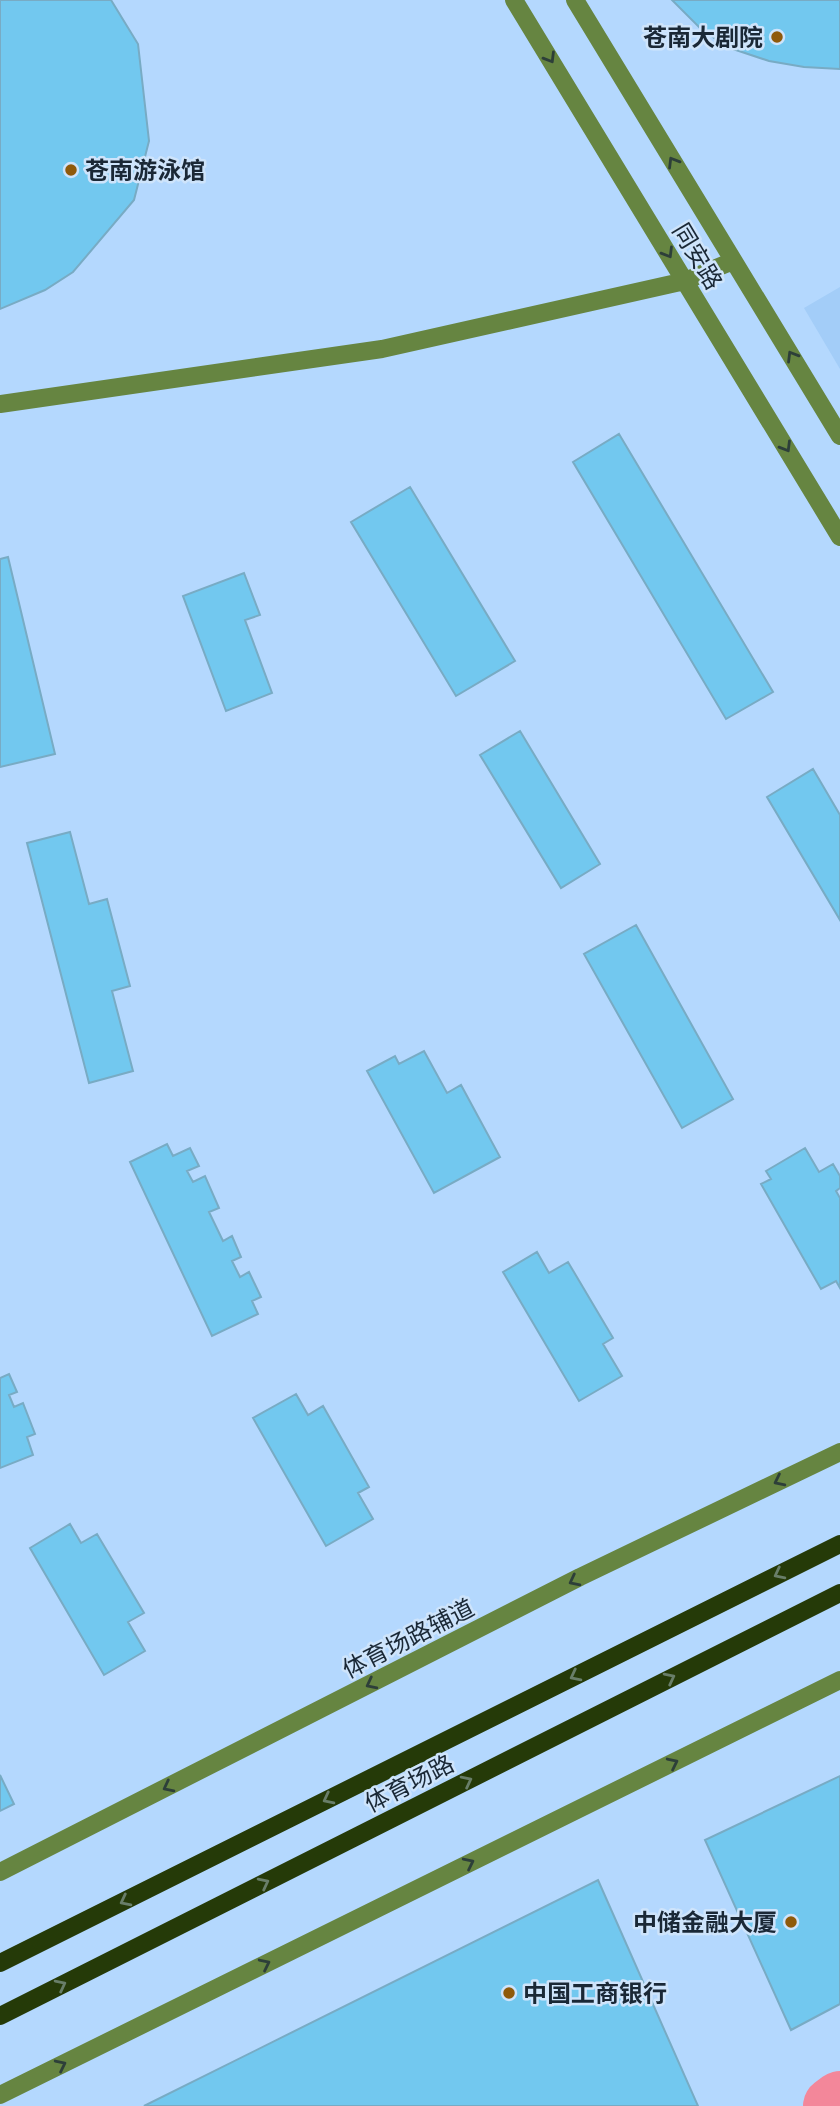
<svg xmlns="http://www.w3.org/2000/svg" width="840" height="2106" viewBox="0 0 840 2106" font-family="'PT Serif','Noto Sans SC',serif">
<rect width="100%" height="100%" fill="#b4d8fe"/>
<path fill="#a3cdf8" d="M840,287v82l-36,-61z"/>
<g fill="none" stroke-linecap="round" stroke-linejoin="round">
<path stroke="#f3879a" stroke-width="58" d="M832,2106l8,-6"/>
</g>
<path fill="#72c8ef" stroke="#78abc4" stroke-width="2" d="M0,0h111l27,44 11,97 -15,59 -61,72 -28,18 -45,19z
M672,0h168v69l-36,-2 -35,-6 -42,-14 -27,-19z
M619,434l154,258 -47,27 -153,-257z
M410,487l105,174 -59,35 -105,-174z
M8,557l47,197 -55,13v-208z
M244,573l16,42 -15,5 27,73 -46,18 -43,-115z
M520,731l80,133 -39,24 -81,-133z
M813,769l27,46v105l-73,-123z
M70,832l19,72 18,-5 23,87 -18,5 21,80 -44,12 -62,-240z
M636,925l97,174 -51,29 -98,-174z
M424,1051l23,42 14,-8 39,72 -66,36 -67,-122 28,-15 4,8z
M167,1144l6,12 17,-8 9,18 -12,5 6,11 12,-6 14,32 -10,4 14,29 9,-5 9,21 -9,4 8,16 9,-5 12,25 -9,4 6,13 -46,22 -82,-174z
M805,1148l14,24 14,-8 7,12v12l-4,3 4,7v90l-4,-7 -15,8 -60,-105 10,-5 -5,-8z
M537,1252l12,21 19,-11 45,76 -10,6 19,32 -43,25 -76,-129z
M9,1374l8,18 -8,3 5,12 9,-4 12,31 -8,3 6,18 -33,13v-90z
M296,1394l12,21 15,-9 46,81 -11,6 15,26 -47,27 -73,-128z
M70,1524l11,19 16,-9 47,79 -16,9 17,29 -41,24 -74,-127z
M0,1775l14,29 -14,7z
M840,1776v228l-49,26 -86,-190z
M598,1880l100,226h-554z"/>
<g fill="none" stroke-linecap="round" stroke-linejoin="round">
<path stroke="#668541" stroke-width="18" d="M514,0l326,537
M575,0l265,436
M0,404l382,-55 303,-68 48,-20
M0,1872l580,-295 260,-125
M0,2095l840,-415"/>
<path stroke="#253a08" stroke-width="18" d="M0,1963l840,-419
M0,2016l840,-423"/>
</g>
<defs><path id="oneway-chevron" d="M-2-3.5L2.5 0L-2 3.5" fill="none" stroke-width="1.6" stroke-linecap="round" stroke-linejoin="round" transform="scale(1.75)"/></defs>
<g stroke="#2d3f39">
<use href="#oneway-chevron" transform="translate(550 58) rotate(59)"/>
<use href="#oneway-chevron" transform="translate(673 162) rotate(-121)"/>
<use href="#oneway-chevron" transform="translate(668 253) rotate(59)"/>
<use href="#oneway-chevron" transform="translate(792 356) rotate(-121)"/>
<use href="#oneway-chevron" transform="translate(786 447) rotate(59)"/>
<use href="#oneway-chevron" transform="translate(779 1481) rotate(154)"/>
<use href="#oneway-chevron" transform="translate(574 1581) rotate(153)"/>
<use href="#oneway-chevron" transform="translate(371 1684) rotate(153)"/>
<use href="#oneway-chevron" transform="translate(673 1763) rotate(-26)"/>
<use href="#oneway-chevron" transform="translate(168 1787) rotate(153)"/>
<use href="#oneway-chevron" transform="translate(469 1863) rotate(-26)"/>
<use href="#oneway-chevron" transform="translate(265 1964) rotate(-26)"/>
<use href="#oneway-chevron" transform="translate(61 2065) rotate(-26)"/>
</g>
<g stroke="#697e69">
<use href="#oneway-chevron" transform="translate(779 1574) rotate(153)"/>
<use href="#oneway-chevron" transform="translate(575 1676) rotate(153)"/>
<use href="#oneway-chevron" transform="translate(670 1678) rotate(-27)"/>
<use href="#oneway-chevron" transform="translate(467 1781) rotate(-27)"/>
<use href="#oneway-chevron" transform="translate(328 1799) rotate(153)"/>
<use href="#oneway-chevron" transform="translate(264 1883) rotate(-27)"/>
<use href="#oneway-chevron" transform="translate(125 1901) rotate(153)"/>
<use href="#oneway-chevron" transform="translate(61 1985) rotate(-27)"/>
</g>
<g fill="#8f5a0b" stroke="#cee4fb" stroke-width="2.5">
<circle cx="777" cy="37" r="7"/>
<circle cx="71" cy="170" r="7"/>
<circle cx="791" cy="1922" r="7"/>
<circle cx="509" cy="1993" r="7"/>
</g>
<g text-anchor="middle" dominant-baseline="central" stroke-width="5" stroke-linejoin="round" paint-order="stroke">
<g font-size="24" font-weight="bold" fill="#1a2836" stroke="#cee4fb" text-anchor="end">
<text x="763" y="37">苍南大剧院</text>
<text x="85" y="170" text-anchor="start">苍南游泳馆</text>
<text x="777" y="1922">中储金融大厦</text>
<text x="523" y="1993" text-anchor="start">中国工商银行</text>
</g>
<g font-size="24" fill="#1a2836" stroke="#cee4fb">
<text transform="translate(698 256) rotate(59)">同安路</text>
<text transform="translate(408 1638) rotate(-27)">体育场路辅道</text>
<text transform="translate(409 1783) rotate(-27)">体育场路</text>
</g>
</g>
</svg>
